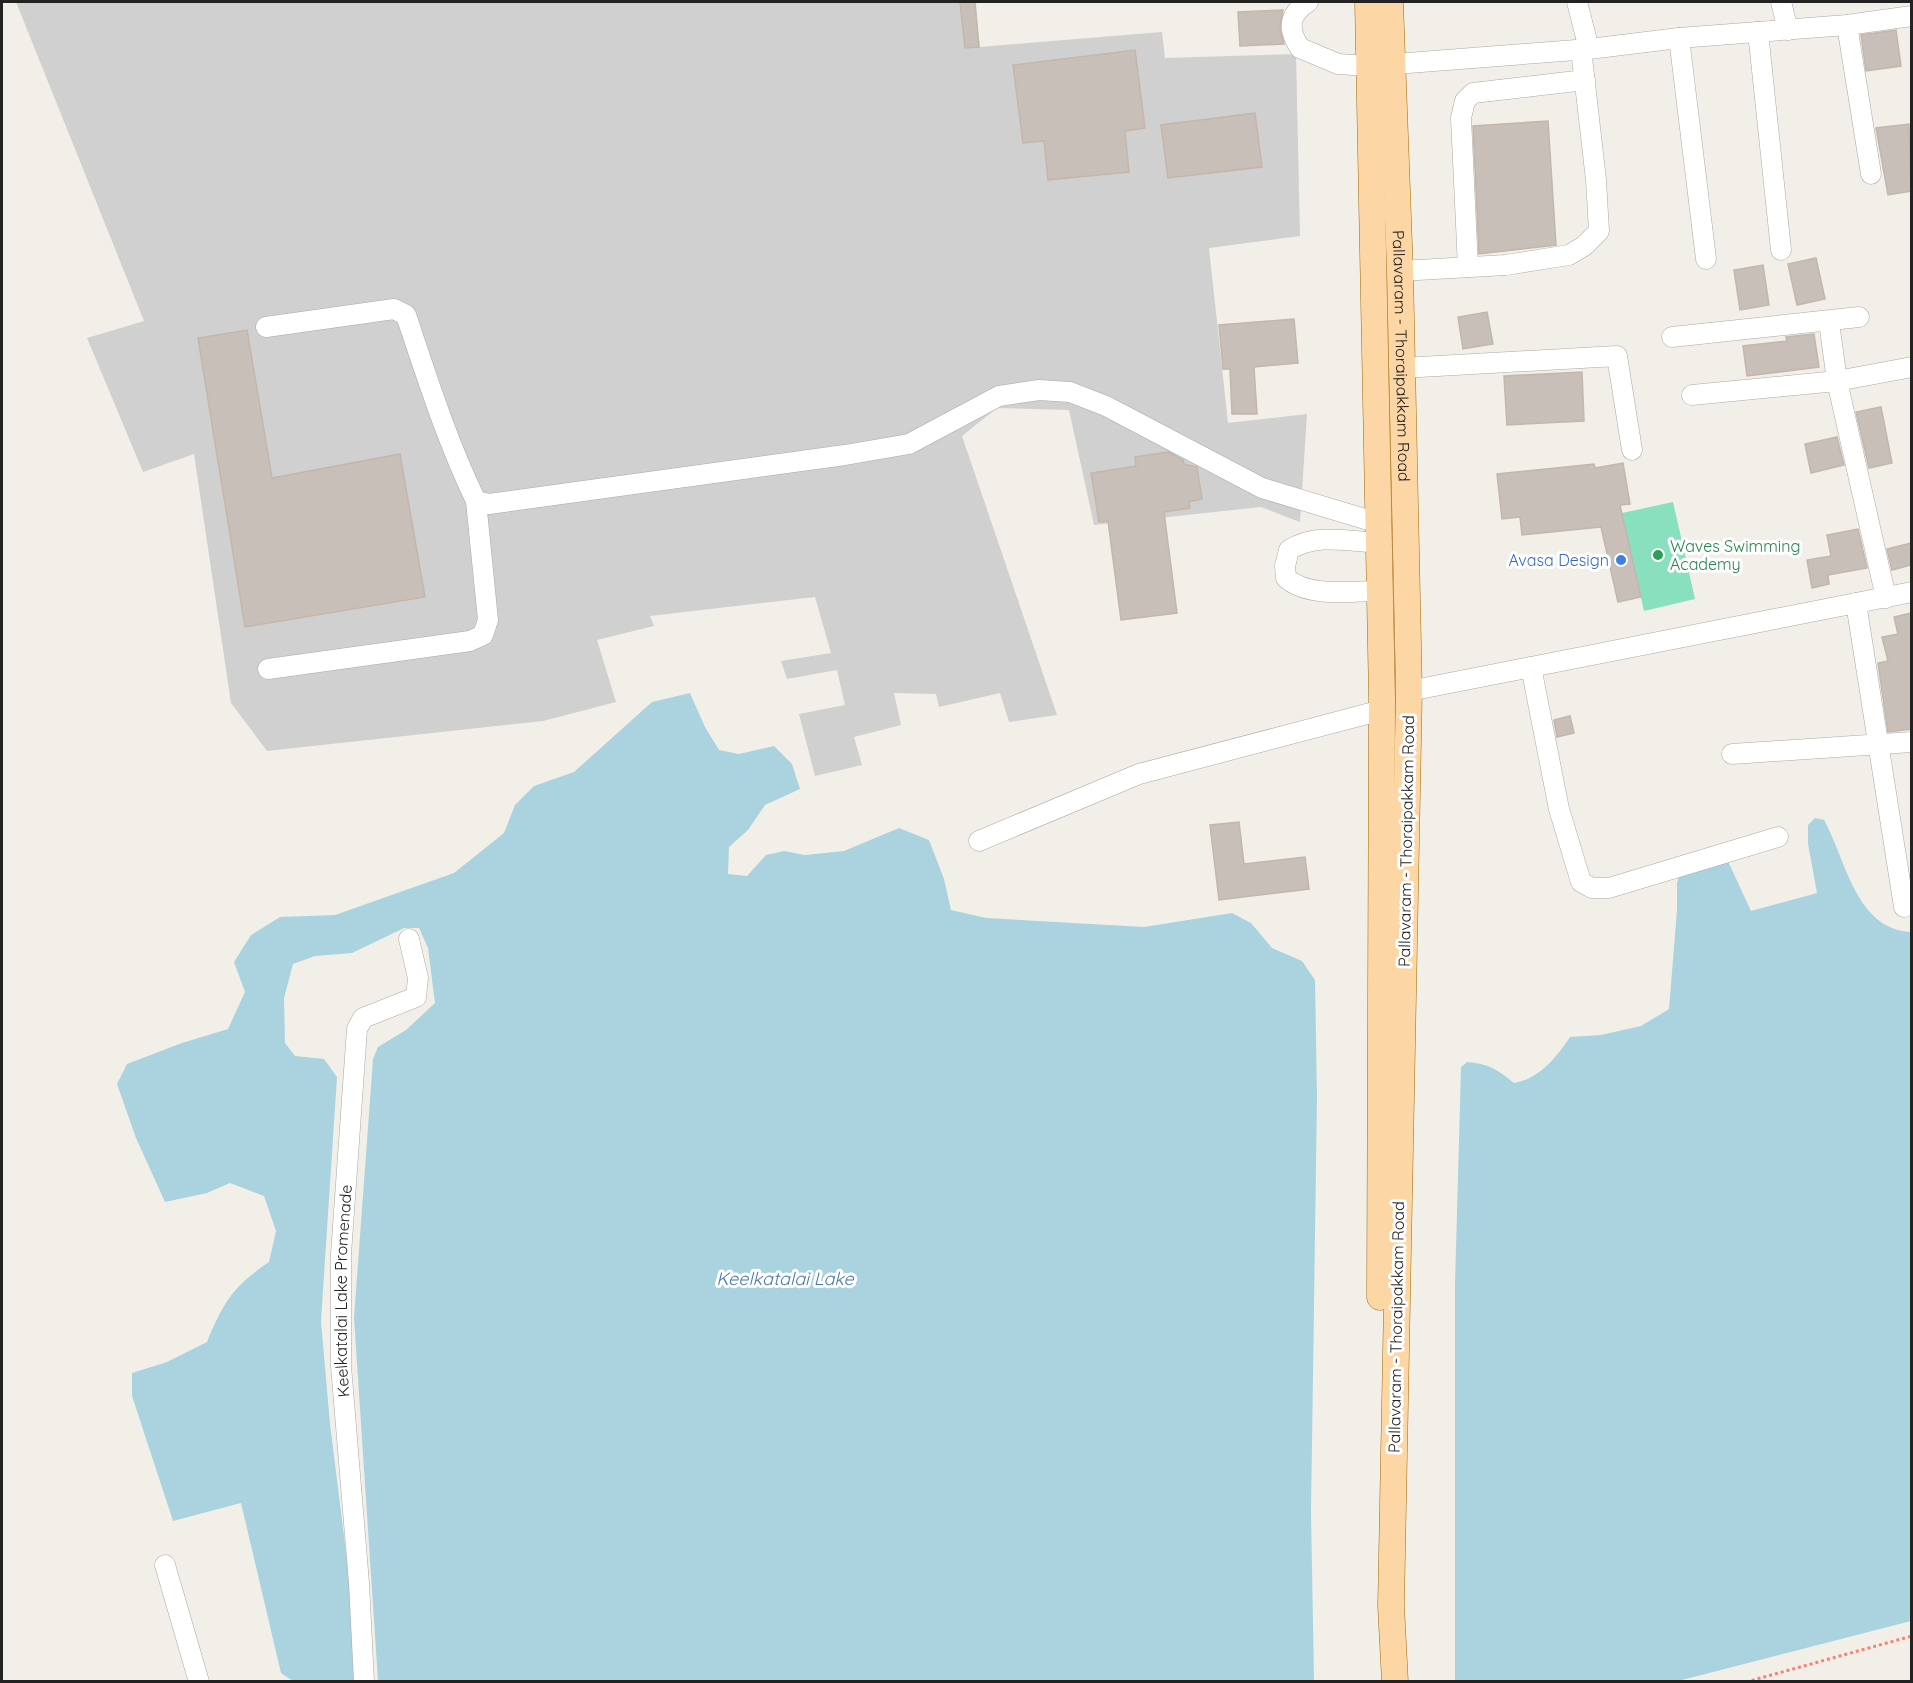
<svg xmlns="http://www.w3.org/2000/svg" width="1913" height="1683" viewBox="0 0 1913 1683" font-family="Quicksand,sans-serif">
<rect width="100%" height="100%" fill="#f2efe9"/>
<path fill="#d0d0d0" d="M16,2h958l6,45 182,-15 3,26 131,-4 4,182 -91,12 19,175 79,-9 -7,108 -39,-15 -167,18 -25,-115 -72,-2 -35,28 95,279 -48,7 -9,-29 -61,14 -3,-13 -42,-1 7,32 -47,12 8,28 -47,11 -16,-62 46,-9 -8,-35 -50,9 -6,-18 50,-8 -16,-56 -165,19 4,10 -57,14 19,62 -73,19 -276,30 -36,-48 -37,-249 -51,18 -56,-134 57,-17z"/>
<path fill="#88e0be" d="M1673,502l22,97 -51,12 -22,-98z"/>
<path fill="#aad3df" d="M690,693l15,34 14,23 20,4 35,-8 18,18 8,25 -35,16 -17,25 -19,17 -1,27 19,2 19,-21 18,-4 21,4 39,-4 55,-23 30,12 15,39 7,31 35,8 158,9 88,-14 19,10 21,25 30,13 13,19 2,118 -6,413 3,170h-936l-24,-363 19,-259 5,-12 28,-17 29,-27 -7,-55 -9,-20h-15l-52,25 -37,3 -22,8 -9,34 1,45 10,13 29,3 13,18 -16,244 9,103 18,144 8,113h-63l-12,-8 -40,-170 -68,18 -41,-125v-23l35,-11 40,-20c16,-39 26,-56 62,-80l7,-31 -12,-35 -34,-13 -23,10 -42,9 -29,-64 -19,-54 10,-20 55,-21 46,-14 17,-37 -11,-30 17,-27 29,-18 55,-2 119,-42 50,-40 11,-28 19,-19 40,-14 78,-70z
M1815,818l9,2c22,39 31,109 87,112v689l-233,60 -223,1v-398l6,-217 6,-5c20,1 32,8 47,21 25,-4 42,-25 56,-46l31,-2 40,-9 28,-17 8,-99v-27l3,-10 47,-14 24,52 66,-18 -9,-49v-19z"/>
<path fill="#c7bfb8" stroke="#c4b6ab" stroke-width="1.5" d="M960,2h15l4,45 -14,1z
M1283,10l-3,18 4,16 -44,2 -2,-34z
M1896,30l5,36 -35,5 -5,-36z
M1135,50l10,78 -20,3 4,41 -81,8 -4,-39 -21,2 -10,-78z
M1255,113l7,54 -94,11 -7,-53z
M1548,121l8,124 -77,9 -6,-128z
M1909,124l2,67 -23,4 -12,-67z
M1816,258l9,41 -28,6 -9,-41z
M1763,265l6,40 -29,5 -6,-40z
M1487,312l6,32 -30,5 -5,-32z
M1294,319l4,44 -44,4 3,47h-25l-2,-45h-7l-4,-44z
M247,330l25,148 128,-24 25,143 -180,30 -47,-289z
M1814,334l5,33 -72,9 -4,-30 44,-5 -1,-4z
M1582,372l2,49 -77,4 -3,-49z
M1881,407l11,56 -23,5 -13,-56z
M1837,437l7,28 -33,8 -6,-29z
M1168,452l15,8 1,4 13,3 5,32 -13,3 1,6 -26,4 13,101 -56,7 -13,-99 -9,1 -8,-49 45,-7 -1,-9z
M1623,463l7,41 -10,1 21,92 -23,5 -17,-75 -79,8 -2,-18 -18,2 -5,-45 97,-10 1,4z
M1858,529l9,39 -39,7 1,9 -17,4 -5,-28 24,-4 -4,-21z
M1911,543v22l-19,5 -5,-21z
M1911,613v116l-23,3 -10,-69 10,-2 -6,-24 16,-3 -4,-17z
M1570,716l4,17 -17,4 -3,-17z
M1239,822l5,42 61,-7 4,32 -90,11 -9,-75z"/>
<g fill="none" stroke-linecap="round" stroke-linejoin="round">
<g stroke="#a9a9a9" stroke-width="21">
<g id="minor">
<path d="M1308,2c-19,12 -21,27 -8,46l38,16 31,2 220,-17 90,-11 168,-13 65,-9"/>
<path d="M1577,2l12,47"/>
<path d="M1781,2l7,28"/>
<path d="M1847,25l24,149"/>
<path d="M1758,32l23,218"/>
<path d="M1679,38l27,221"/>
<path d="M1468,267l-7,-149 4,-17 8,-8 112,-13"/>
<path d="M1400,271l106,-6 63,-10 15,-9 15,-15 -3,-51 -15,-131"/>
<path d="M1829,322l8,59 49,217"/>
<path d="M266,327l128,-18 12,6c21,63 41,126 70,186l13,3 356,-49 64,-11 90,-48 40,-6 31,2 36,14 156,82 116,35"/>
<path d="M1672,337l187,-20"/>
<path d="M1402,368l215,-12 15,94"/>
<path d="M1692,395l145,-14 75,-14"/>
<path d="M1378,543c-30,-2 -62,-10 -89,7l-4,16 1,12c23,20 65,13 94,13"/>
<path d="M1856,603l48,304"/>
<path d="M1531,667l28,142 22,73 11,6h17l169,-51"/>
<path d="M268,669l202,-28 13,-6 5,-15 -12,-119"/>
<path d="M1409,691l503,-99"/>
<path d="M1732,754l180,-12"/>
<path d="M979,841l160,-67 243,-64"/>
<path d="M165,1565l34,117"/>
<path id="s1" d="M364,1682l-5,-99 -18,-217v-112l16,-225 6,-11 53,-21 2,-19 -9,-39"/>
</g>
</g>
<g stroke="#a06b00" stroke-width="27">
<g id="major">
<path d="M1368,2l14,696 -2,599"/>
<path id="s2" d="M1390,2l10,269 9,420 -18,915 4,76"/>
</g>
</g>
<path stroke="#fa8072" stroke-width="3" stroke-dasharray="3 3" stroke-linecap="butt" d="M1746,1682l166,-46"/>
<use href="#minor" stroke="#fff" stroke-width="20"/>
<use href="#major" stroke="#fcd6a4" stroke-width="26"/>
</g>
<circle fill="#2e9e5b" stroke="#fff" stroke-width="2" cx="1658" cy="555" r="6"/>
<circle fill="#3f7fe0" stroke="#fff" stroke-width="2" cx="1621" cy="560" r="6"/>
<g text-anchor="middle" dominant-baseline="central" stroke-width="6" stroke-linejoin="round" paint-order="stroke">
<g font-size="16" fill="#222" stroke="#fff">
<text stroke="none"><textPath href="#s2" startOffset="354">Pallavaram - Thoraipakkam Road</textPath></text>
<text transform="translate(1406 841) rotate(-89)">Pallavaram - Thoraipakkam Road</text>
<text stroke="none"><textPath href="#s1" startOffset="392">Keelkatalai Lake Promenade</textPath></text>
<text transform="translate(1396 1327) rotate(-89)">Pallavaram - Thoraipakkam Road</text>
</g>
<g font-size="16" fill="#27864d" stroke="#fff" text-anchor="start">
<text x="1670" y="546">Waves Swimming<tspan x="1670" dy="18">Academy</tspan></text>
</g>
<g font-size="16" fill="#366cbe" stroke="#fff" text-anchor="end">
<text x="1609" y="560">Avasa Design</text>
</g>
<g font-size="18" font-style="italic" fill="#4a7aab" stroke="#fff">
<text x="785" y="1278">Keelkatalai Lake</text>
</g>
</g>
<rect width="1913" height="1683" fill="none" stroke="#222222" stroke-width="6"/>
</svg>
